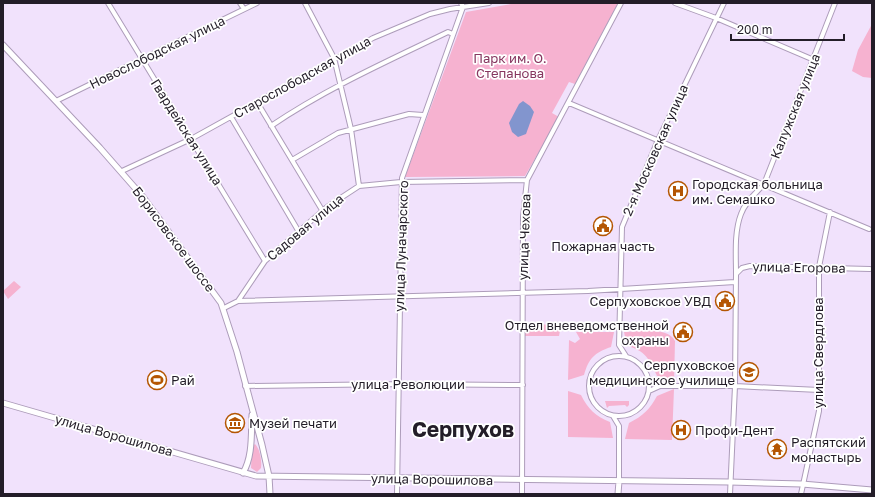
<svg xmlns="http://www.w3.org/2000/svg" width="875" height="497" viewBox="0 0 875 497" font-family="'Golos Text',sans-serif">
<rect width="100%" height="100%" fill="#f1e2fc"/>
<path fill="#f6b2d0" d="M517,3h101l-43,81 -6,-2 -17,31 7,4 -34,59 -120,1 61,-165z
M872,24v54l-9,-1 -11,-6 6,-21z
M14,281l7,6 -13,12 -5,-8z
M525,324l36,1 -2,11h-34z
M576,332h38l-3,15c-17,6 -22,11 -27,28l-16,5 1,-40 6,3 5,-4z
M624,332c15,0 43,-6 51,9l-1,42 -17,-7c-7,-16 -12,-26 -30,-30z
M674,389l-2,51 -47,-1 4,-16c14,-7 21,-14 28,-27z
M568,391l13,4c7,14 14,21 29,27l3,16 -45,-1z
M605,401h24v4l-2,2 -2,-2 -16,1 -2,2z
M255,444c5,5 7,17 6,24l-4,4 -6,-4 1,-21z"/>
<path fill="#8295ce" d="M523,101l7,5 4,6 -8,22 -8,3 -6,-5 -3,-9 10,-19z"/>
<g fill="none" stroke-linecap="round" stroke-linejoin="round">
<g stroke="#ad9cba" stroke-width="6">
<path id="minor" d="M108,3l157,258
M240,3l4,6
M305,3l29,55 17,71 8,57
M675,3l41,15 98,42
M56,101l201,-98
M257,102l65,108
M569,103l300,126
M231,117l68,115
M271,126c56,-38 117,-65 177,-94l5,2
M292,160l46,-27 71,-19 14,1
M122,171l69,-32 182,-101 57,-24 20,-5 39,-6
M736,274c0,-19 -2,-42 5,-60 4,-12 15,-21 23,-30l71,-181
M238,301l350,-10 147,-9
M224,308l14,-7 27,-40 62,-54 32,-21 42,-4 126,-2
M589 386a30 30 0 1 1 60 0a30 30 0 1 1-60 0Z
M626,356l-7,-11 3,-118 36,-87 66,-137
M649,379l11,7
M245,386l153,-2 125,1
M649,391l11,-5h75l84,4
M613,416l6,10v55
M397,494l5,-316 61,-171 -2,-4
M522,494l1,-277 4,-37 94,-177
M730,494l5,-108 1,-112 6,-6 8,-2 120,3
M801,494l18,-83v-144l11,-55"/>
</g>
<g stroke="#ad9cba" stroke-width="7">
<path id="major" d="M3,45l97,103 43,49 78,106 16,49 25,93 7,31 1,18
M3,403l253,73 474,6 72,2 70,6
M243,473c10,-17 8,-39 9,-58
M618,494l1,-13"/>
</g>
<use href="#minor" stroke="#fff" stroke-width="4"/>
<use href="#major" stroke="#fff" stroke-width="5"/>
</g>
<defs>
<g id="hospital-ring" transform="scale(1)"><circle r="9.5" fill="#fff" stroke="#b45603" stroke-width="1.5"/><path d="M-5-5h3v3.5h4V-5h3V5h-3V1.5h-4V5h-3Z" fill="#b45603"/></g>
<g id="civic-ring" transform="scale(1)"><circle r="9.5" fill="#fff" stroke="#b45603" stroke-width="1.5"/><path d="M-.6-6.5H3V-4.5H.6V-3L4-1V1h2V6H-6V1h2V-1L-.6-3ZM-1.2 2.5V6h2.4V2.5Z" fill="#b45603"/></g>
<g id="university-ring" transform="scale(1)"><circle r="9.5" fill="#fff" stroke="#b45603" stroke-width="1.5"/><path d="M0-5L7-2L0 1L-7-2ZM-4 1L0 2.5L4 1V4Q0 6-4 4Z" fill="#b45603"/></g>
<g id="stadium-ring" transform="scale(1)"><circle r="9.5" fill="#fff" stroke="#b45603" stroke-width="1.5"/><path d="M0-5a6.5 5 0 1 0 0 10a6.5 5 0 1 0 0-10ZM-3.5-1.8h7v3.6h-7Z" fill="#b45603"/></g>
<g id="museum-ring" transform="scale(1)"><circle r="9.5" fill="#fff" stroke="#b45603" stroke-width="1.5"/><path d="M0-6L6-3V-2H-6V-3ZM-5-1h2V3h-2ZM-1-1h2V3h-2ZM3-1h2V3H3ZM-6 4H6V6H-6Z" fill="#b45603"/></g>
<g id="temple-ring" transform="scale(1)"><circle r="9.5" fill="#fff" stroke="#b45603" stroke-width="1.5"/><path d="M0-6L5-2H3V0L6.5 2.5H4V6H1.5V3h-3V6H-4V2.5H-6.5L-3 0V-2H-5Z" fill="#b45603"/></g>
</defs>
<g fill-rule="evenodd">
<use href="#hospital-ring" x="678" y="191"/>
<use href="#civic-ring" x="603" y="226"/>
<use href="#civic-ring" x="725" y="301"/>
<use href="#civic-ring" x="683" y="332"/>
<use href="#university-ring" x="749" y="372"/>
<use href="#stadium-ring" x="157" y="380"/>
<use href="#museum-ring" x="235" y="423"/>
<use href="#hospital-ring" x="681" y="430"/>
<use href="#temple-ring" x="777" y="449"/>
</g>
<g text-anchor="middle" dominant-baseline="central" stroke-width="3.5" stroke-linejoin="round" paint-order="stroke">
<g font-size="13" fill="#231d28" stroke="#fff">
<text transform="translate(157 52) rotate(-26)">Новослободская улица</text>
<text transform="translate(302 77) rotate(-29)">Старослободская улица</text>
<text transform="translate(795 106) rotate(-68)">Калужская улица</text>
<text transform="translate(187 132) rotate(58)">Гвардейская улица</text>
<text transform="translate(655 150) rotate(-66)">2-я Московская улица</text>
<text transform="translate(305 227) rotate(-40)">Садовая улица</text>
<text transform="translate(524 237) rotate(-88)">улица Чехова</text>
<text transform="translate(174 239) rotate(53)">Борисовское шоссе</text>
<text transform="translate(401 246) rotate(-88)">улица Луначарского</text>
<text transform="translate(799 267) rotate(1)">улица Егорова</text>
<text transform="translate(818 353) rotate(-90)">улица Свердлова</text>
<text x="408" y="384">улица Революции</text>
<text transform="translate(114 435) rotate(16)">улица Ворошилова</text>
<text transform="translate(432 479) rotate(1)">улица Ворошилова</text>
</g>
<g font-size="13" fill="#873760" stroke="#fff">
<text x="510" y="58">Парк им. О.<tspan x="510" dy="15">Степанова</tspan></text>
</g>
<g font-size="13" fill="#231d28" stroke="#fff" text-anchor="start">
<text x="692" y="184">Городская больница<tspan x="692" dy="15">им. Семашко</tspan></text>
<text x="603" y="246" text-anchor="middle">Пожарная часть</text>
<text x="711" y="301" text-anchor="end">Серпуховское УВД</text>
<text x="669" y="325" text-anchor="end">Отдел вневедомственной<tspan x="669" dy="15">охраны</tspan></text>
<text x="735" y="365" text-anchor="end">Серпуховское<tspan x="735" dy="15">медицинское училище</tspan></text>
<text x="171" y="380">Рай</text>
<text x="249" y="423">Музей печати</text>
<text x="695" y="430">Профи-Дент</text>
<text x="791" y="442">Распятский<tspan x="791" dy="15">монастырь</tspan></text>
</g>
<g font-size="21" font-weight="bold" fill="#231d28" stroke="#fff">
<text x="463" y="429">Серпухов</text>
</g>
</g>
<rect width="875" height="497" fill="none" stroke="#231d28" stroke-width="8"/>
<path d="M731 34v6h113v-6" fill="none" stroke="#231d28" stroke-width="2"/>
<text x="737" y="34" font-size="12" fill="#231d28" stroke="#ffffff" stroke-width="3" paint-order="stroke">200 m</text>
</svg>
